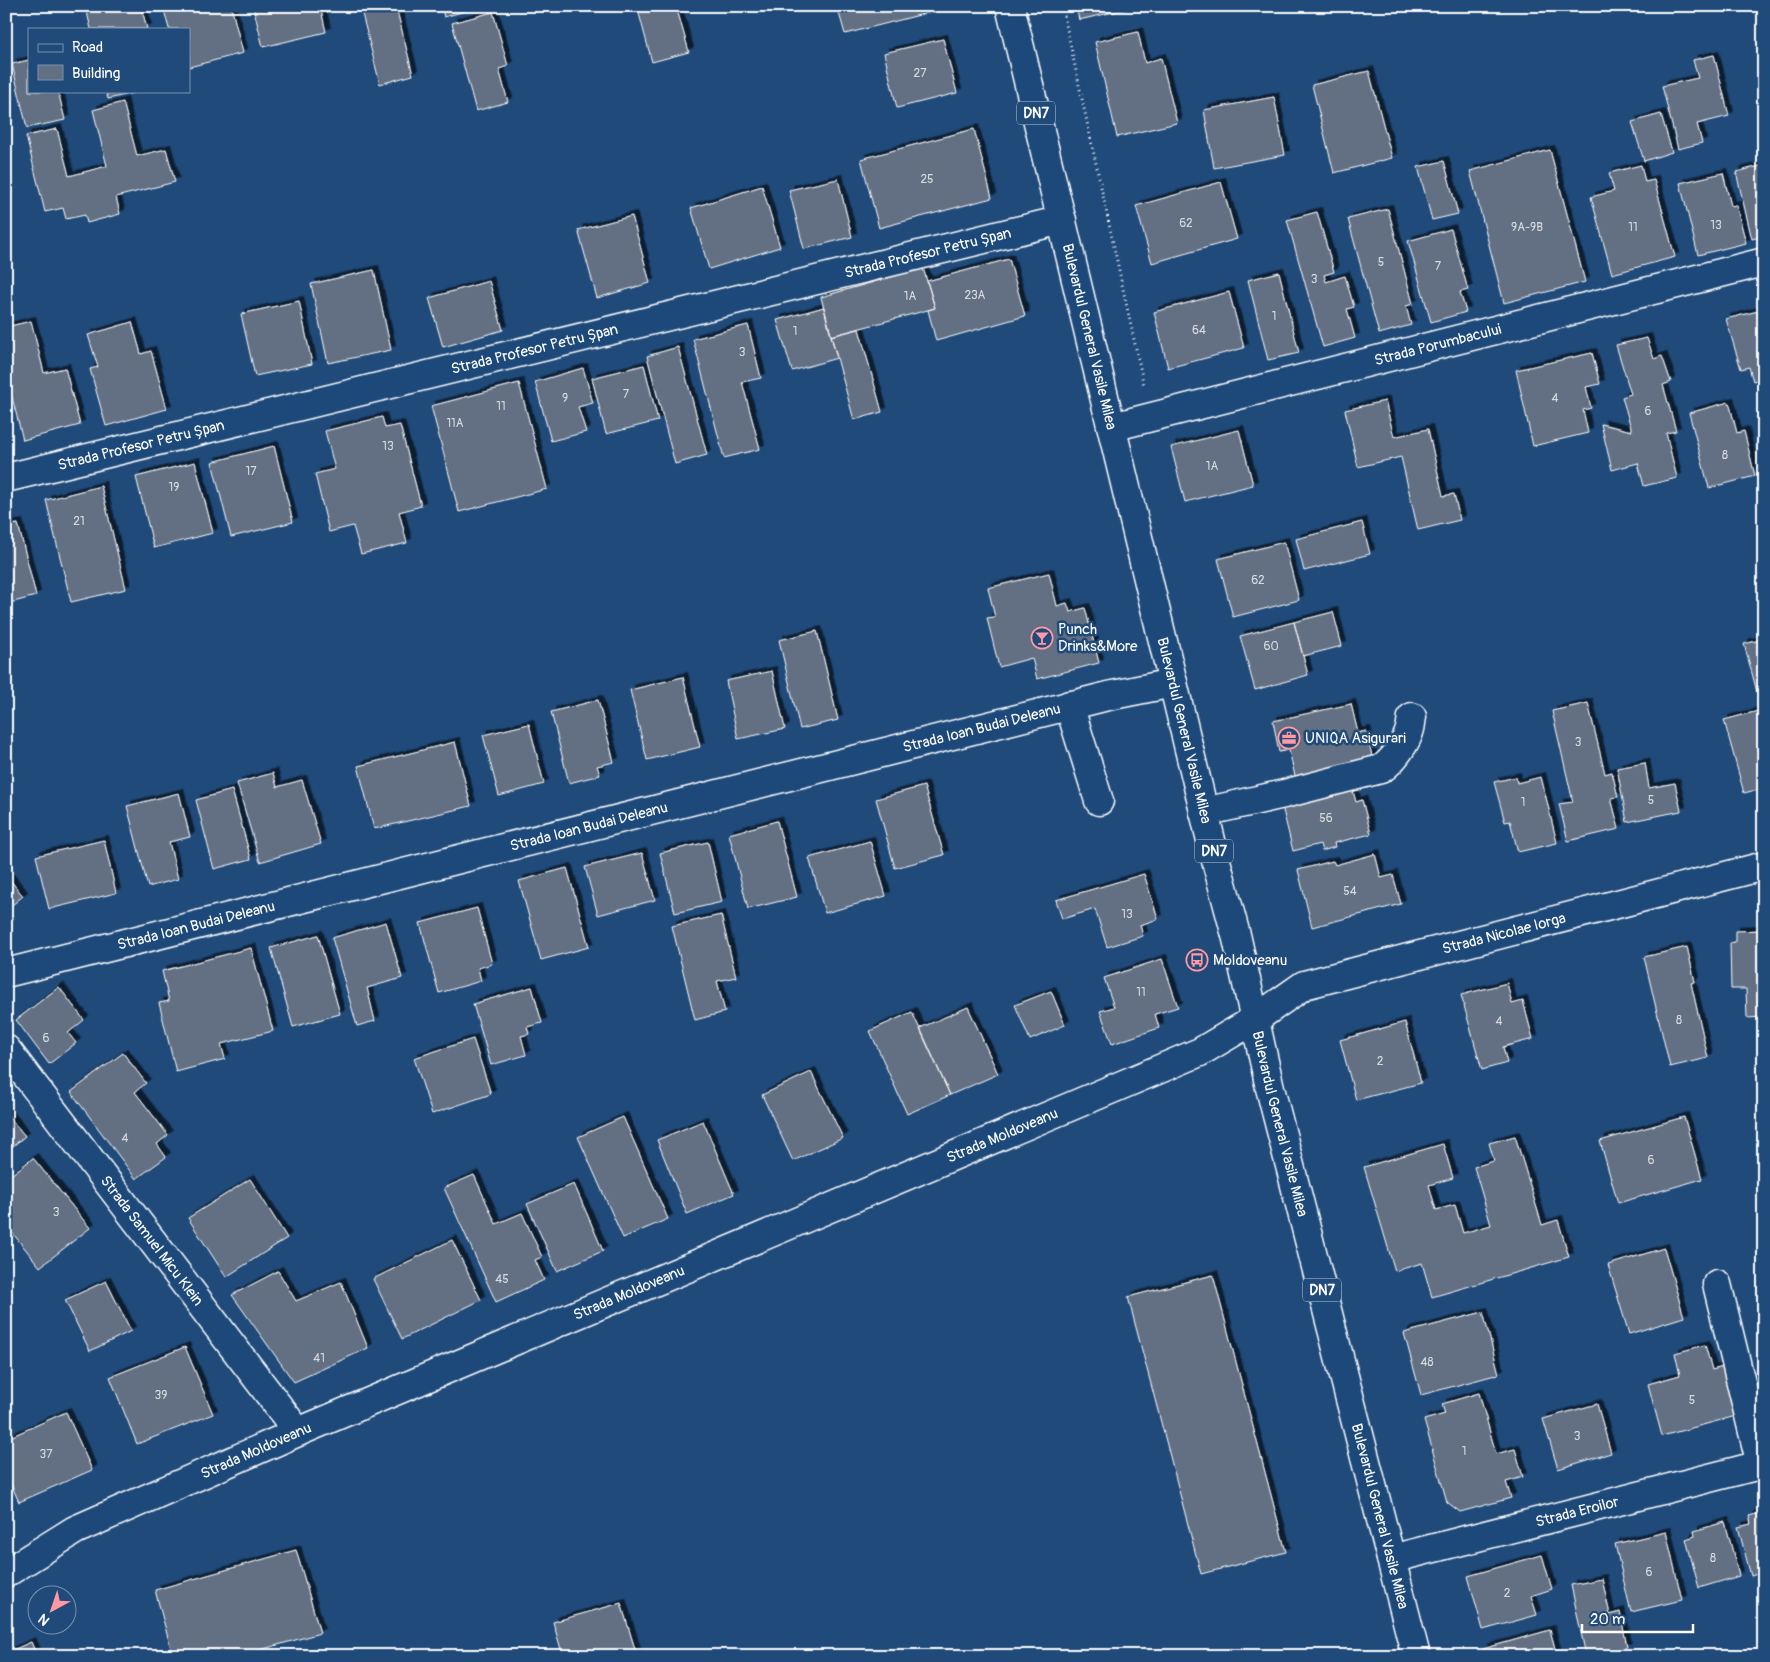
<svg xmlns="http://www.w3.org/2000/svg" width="1770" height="1662" viewBox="0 0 1770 1662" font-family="Pangolin,sans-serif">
<defs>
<filter id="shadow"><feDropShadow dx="4.5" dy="-4.5" stdDeviation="0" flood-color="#0009"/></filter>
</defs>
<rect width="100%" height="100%" fill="#1f4a7a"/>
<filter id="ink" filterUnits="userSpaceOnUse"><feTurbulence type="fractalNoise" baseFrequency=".02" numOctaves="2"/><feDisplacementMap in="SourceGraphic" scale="10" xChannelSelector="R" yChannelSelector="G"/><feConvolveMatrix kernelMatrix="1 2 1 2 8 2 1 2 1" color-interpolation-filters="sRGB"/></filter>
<g filter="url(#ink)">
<path fill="#636f83" stroke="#fff" filter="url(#shadow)" d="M94,6h47l6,23h-56l-5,-21z
M163,6h68l12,47 -54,14v-38h-20z
M253,6h67l6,26 -63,15z
M360,6h38l-2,1 17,68 -33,9z
M441,6h27l1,4 -25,7z
M637,6h39l13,46 -37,10z
M837,6h105l1,3 -98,25z
M1076,6h50l1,3 -48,11z
M493,12l15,54 -9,3 9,33 -32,9 -24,-88z
M1138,32l7,31 16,-5 16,65 -60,14 -22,-95z
M943,39l14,54 -60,15 -13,-55z
M1714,55l15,61 -32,8 5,19 -24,6 -16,-63 36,-8 -5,-18z
M29,60v31h29l7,29 -38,8 -15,-64z
M1369,71l23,87 -58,15 -22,-88z
M106,91h36l-34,8z
M1274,97l11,58 -71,13 -10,-58z
M123,102l14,54 29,-7 9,33 -59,15 4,17 -33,9 -2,-8 -19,4 -3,-11 -18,4 -19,-76 31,-7 12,47 38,-10 -14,-56z
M1661,114l11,38 -28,9 -12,-39z
M974,129l18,69 -113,30 -18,-69z
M1550,150l35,132 -81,21 -34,-132z
M1444,161l14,53 -26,6 -14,-53z
M1641,165l4,17 9,-2 21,77 -63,17 -21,-77 23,-6 -5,-18z
M1764,165v71l-12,3 -16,-67z
M1723,173l8,33 5,-1 10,38 -48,12 -18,-72z
M838,179l14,58 -48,12 -15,-59z
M1221,182l16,57 -85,24 -16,-57z
M762,186l18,61 -71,22 -18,-61z
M1388,209l25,95 -7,2 5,19 -32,9 -31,-115z
M1317,212l17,60 -10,3 2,7 19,-6 9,31 -7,2 8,29 -32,9 -36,-127z
M632,216l18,67 -53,15 -19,-68z
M1451,229l17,61 -8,2 6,20 -35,10 -23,-81z
M1009,259l16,57 -89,25 -8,-31 7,-2 -8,-27z
M923,268l12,40 -104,28 -10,-39z
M374,270l17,80 -63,13 -17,-79z
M1279,272l20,81 -31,7 -20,-80z
M489,281l14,49 -60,17 -14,-49z
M1229,292l15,56 -76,20 -14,-56z
M299,301l13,63 -57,12 -14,-62z
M824,307l13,51 -45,13 -15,-51z
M1762,310l2,5v63l-11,3 -4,-14 -8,2 -15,-50z
M31,321l13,52 21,-5 15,57 -57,15 -17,-66v-47z
M132,322l9,32 10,-3 16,58 -61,17 -16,-57 8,-2 -10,-32z
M748,325l13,53 -19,4 18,67 -36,9 -31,-119z
M859,329l23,83 -28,8 -23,-84z
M1647,338l7,21 8,-3 9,26 -8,3 13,46 -10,2 11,45 -33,8 -6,-23 -26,7 -11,-46 31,7 -10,-34 9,-3 -15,-49z
M678,347l29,108 -32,9 -28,-108z
M1592,353l8,31 -14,3 5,21 -8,2 5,23 -55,13 -17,-76z
M644,365l14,56 -52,13 -14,-56z
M583,368l10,35 -15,4 8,25 -35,9 -16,-59z
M519,383l28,106 -88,23 -28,-106z
M1385,401l9,36 34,-8 15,67 11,-2 6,26 -42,10 -17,-73 -43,10 -13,-57z
M1729,402l8,31 7,-2 11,45 -46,12 -20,-75z
M382,417l3,11 15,-3 21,81 -22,6 8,31 -46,11 -8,-28 -24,6 -14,-58 20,-5 -10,-38z
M1239,430l14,55 -68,17 -14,-55z
M274,446l19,76 -62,15 -19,-75z
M195,462l18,71 -59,15 -18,-71z
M101,486l25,103 -55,13 -25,-102z
M1362,522l8,32 -66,17 -8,-32z
M18,524l18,72 -30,8v-78z
M1284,542l15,58 -66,17 -15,-58z
M1049,573l8,33 10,-3 3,9 15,-4 14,55 -62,16 -5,-21 -33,9 -12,-49 8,-1 -7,-29z
M1333,612l9,34 -39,10 -9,-34z
M1294,622l14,53 -53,15 -15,-54z
M817,631l21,89 -38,9 -21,-89z
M1764,639v149l-20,5 -20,-73 38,-10 -18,-66z
M772,671l13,58 -47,10 -12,-58z
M683,677l17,70 -53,13 -17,-70z
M598,700l16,62 -17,4 3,9 -31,8 -18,-71z
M1588,703l17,71 7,-2 6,25 -7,1 8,31 -51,12 -9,-37 14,-2 -21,-91z
M1351,704l7,29 8,-2 9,37 -78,17 -8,-35 -10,2 -6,-31z
M529,724l15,60 -45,12 -16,-61z
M455,742l16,64 -97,23 -16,-63z
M1645,763l4,25 26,-5 6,28 -54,11 -10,-54z
M273,773l4,14 25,-7 19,64 -61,18 -23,-79z
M1516,777l1,6 24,-6 16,66 -39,9 -8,-31 -5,1 -11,-40z
M1351,784l5,18 6,-2 9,34 -37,9 1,4 -13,4 -2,-7 -27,7 -12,-49z
M924,786l20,69 -49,13 -19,-69z
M232,790l19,69 -37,10 -18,-69z
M179,793l11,44 -21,5 9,37 -30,8 -21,-81z
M777,821l20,76 -49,12 -19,-75z
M104,840l12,53 -67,16 -13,-53z
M870,841l16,55 -61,17 -16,-55z
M708,842l14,60 -47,11 -15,-60z
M642,853l13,47 -57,15 -13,-48z
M1375,854l6,24 12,-3 8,29 -89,23 -14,-57 35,-9 2,4z
M567,868l22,79 -48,13 -22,-79z
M1144,874l14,45 -18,6 3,11 -36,11 -12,-38 -33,10 -6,-19z
M6,875l17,21 -17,14z
M477,908l15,56 -14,4 3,13 -42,12 -19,-70z
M721,915l15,62 -19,4 8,31 -30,8 -23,-94z
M386,922l16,56 -35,10 8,33 -18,5 -25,-88z
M1764,930v87l-17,1 -1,-29h-15l-1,-46 5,-1v-11z
M318,935l22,79 -47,13 -22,-79z
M1687,947l8,35 -4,1 17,75 -38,9 -26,-110z
M251,948l22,83 -52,13 4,15 -49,13 -17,-69 10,-2 -7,-30z
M1162,959l16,48 -23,7 4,14 -47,16 -12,-33 14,-4 -10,-29z
M1507,983l5,21 11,-3 10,38 -30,8 4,16 -25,7 -21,-75z
M59,987l25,33 -16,13 8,10 -27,21 -33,-44z
M532,987l10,36 -15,4 2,7 -8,2 5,19 -35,10 -18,-61z
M1051,991l14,34 -35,15 -15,-35z
M968,1007l30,67 -48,21 -30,-67z
M912,1012l38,83 -43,19 -37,-83z
M1405,1022l16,61 -65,17 -16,-60z
M473,1039l18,55 -59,20 -18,-56z
M123,1053l23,30 -11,9 33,43 -11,9 9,13 -30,22 -65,-87z
M811,1072l32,66 -50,23 -31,-66z
M6,1113l19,23 -19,16z
M623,1117l45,102 -45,19 -45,-101z
M1684,1117l18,62 -84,24 -18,-62z
M703,1121l31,73 -47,20 -30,-74z
M1515,1136l27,89 16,-5 11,37 -137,40 -10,-34 -27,8 -31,-104 79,-23 10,34 -24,7 7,25 19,-5 8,28 28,-8 -17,-58 20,-6 -5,-18z
M33,1158l57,70 -50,39 -34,-42v-46z
M474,1175l22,49 26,-11 20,44 -7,3 9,20 -48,22 -52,-114z
M250,1179l37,59 -61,39 -38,-59z
M574,1184l29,67 -46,20 -30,-67z
M452,1240l29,60 -79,39 -29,-60z
M1664,1248l20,69 -55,17 -21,-69z
M278,1271l18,30 45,-19 27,66 -74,34 -62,-87z
M1213,1275l73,277 -85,22 -73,-277z
M106,1281l25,50 -41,20 -25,-51z
M1483,1312l16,62 -78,21 -17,-62z
M1705,1345l7,25 11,-3 13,49 -74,20 -14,-52 32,-9 -5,-22z
M185,1347l28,67 -76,30 -27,-67z
M1764,1353v24l-6,-22z
M1479,1393l17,61 19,-5 8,28 -17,5 5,16 -51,14 -13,-10 -23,-82 21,-6 -3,-10z
M1597,1404l14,49 -53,16 -15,-50z
M66,1412l26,58 -73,32 -13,-29v-34z
M1764,1512v60l-13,4 -13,-49 13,-3 -2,-8z
M1725,1522l14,54 -40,12 -13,-49 9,-3 -1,-5z
M1666,1532l16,68 -51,12 -16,-68z
M296,1550l24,83 -81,23h-66l-18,-66z
M1542,1555l10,34 -21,7 6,19 -54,15 -15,-54z
M1602,1579l8,36 10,-3 7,35 -41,9 -15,-71z
M621,1603l16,53h-74l-10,-34z
M1550,1630l7,26h-72l-2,-7z
M31,1642l6,14h-31v-3z"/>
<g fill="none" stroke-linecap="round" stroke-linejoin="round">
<g stroke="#fff" stroke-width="31">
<g id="minor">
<path id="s1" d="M1112,427l652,-165"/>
<path id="s2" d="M6,478l1056,-258"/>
<path d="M1069,705l30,96"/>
<path d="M1204,812l80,-18 97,-25c11,-7 26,-27 29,-40 1,-3 1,-8 2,-12"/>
<path id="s3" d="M6,973l1102,-277 65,-13"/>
<path id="s4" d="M6,1049l292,383"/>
<path d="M1717,1284l44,181"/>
<path id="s5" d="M1391,1559l373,-95"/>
</g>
</g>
<g stroke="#fff" stroke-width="31">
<g id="major">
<path id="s6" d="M1010,6l205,851 22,82 33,149 146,568"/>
<path id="s7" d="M6,1573l69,-43 223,-98 902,-380 54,-32 50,-35 460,-119"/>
</g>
</g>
<path stroke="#fff" stroke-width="3" stroke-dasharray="1 4" stroke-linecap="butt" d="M1062,6l82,380"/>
<use href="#minor" stroke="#1f4a7a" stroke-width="28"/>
<use href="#major" stroke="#1f4a7a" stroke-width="28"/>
</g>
</g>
<defs>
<g id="bar-ring" transform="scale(1.125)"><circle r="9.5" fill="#1f4a7a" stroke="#ff9aa2" stroke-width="1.5"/><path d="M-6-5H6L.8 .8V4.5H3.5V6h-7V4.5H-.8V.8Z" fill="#ff9aa2"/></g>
<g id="office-ring" transform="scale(1.125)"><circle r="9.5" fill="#1f4a7a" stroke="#ff9aa2" stroke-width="1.5"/><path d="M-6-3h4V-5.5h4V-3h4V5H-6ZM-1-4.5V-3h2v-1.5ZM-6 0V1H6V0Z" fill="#ff9aa2"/></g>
<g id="bus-ring" transform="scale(1.125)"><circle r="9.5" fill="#1f4a7a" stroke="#ff9aa2" stroke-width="1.5"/><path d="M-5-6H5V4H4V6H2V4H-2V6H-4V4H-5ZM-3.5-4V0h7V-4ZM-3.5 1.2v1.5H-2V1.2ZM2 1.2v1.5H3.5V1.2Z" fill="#ff9aa2"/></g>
</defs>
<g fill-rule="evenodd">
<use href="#bar-ring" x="1042" y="638"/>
<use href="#office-ring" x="1289" y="738"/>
<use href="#bus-ring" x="1197" y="960"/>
</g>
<g text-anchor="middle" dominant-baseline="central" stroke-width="5" stroke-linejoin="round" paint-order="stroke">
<g font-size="12" fill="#d8dbe0">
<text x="920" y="73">27</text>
<text x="927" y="179">25</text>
<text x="1186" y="223">62</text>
<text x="1716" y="225">13</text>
<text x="1527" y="227">9A-9B</text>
<text x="1633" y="227">11</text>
<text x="1381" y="262">5</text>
<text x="1438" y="266">7</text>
<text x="1314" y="279">3</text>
<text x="975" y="295">23A</text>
<text x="910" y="296">1A</text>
<text x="1274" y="316">1</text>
<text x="1199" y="330">64</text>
<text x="795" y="331">1</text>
<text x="742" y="352">3</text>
<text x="626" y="394">7</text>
<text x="565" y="398">9</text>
<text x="1555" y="398">4</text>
<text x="501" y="406">11</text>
<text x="1648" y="411">6</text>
<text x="455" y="423">11A</text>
<text x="388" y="446">13</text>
<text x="1725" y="455">8</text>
<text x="1212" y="466">1A</text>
<text x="251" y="471">17</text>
<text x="174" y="487">19</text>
<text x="79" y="521">21</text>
<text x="1258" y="580">62</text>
<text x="1271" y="646">60</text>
<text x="1578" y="742">3</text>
<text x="1651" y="800">5</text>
<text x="1523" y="802">1</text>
<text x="1326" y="818">56</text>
<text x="1350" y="891">54</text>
<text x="1127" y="914">13</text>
<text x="1141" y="992">11</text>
<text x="1679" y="1020">8</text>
<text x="1499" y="1021">4</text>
<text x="46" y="1038">6</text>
<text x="1380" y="1061">2</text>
<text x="125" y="1138">4</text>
<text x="1651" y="1160">6</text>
<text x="56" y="1212">3</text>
<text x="502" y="1279">45</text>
<text x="319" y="1358">41</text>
<text x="1427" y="1362">48</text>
<text x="161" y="1395">39</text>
<text x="1692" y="1400">5</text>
<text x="1577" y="1436">3</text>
<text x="1464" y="1451">1</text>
<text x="46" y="1454">37</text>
<text x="1713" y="1558">8</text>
<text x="1649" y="1572">6</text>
<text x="1507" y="1593">2</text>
</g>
<g fill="#1f4a7a" stroke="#bcc9d7" stroke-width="1">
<rect x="1017" y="101.5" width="38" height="23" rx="4"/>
<rect x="1195" y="839.5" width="38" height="23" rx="4"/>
<rect x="1303" y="1278.5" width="38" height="23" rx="4"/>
</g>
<g font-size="14" font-weight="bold" fill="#fff">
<text x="1036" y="113">DN7</text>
<text x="1214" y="851">DN7</text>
<text x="1322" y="1290">DN7</text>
</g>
<g font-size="15" fill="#fff" stroke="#1f4a7a">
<text stroke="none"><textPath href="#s2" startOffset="949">Strada Profesor Petru Șpan</textPath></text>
<text stroke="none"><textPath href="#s6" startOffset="340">Bulevardul General Vasile Milea</textPath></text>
<text stroke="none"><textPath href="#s1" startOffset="336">Strada Porumbacului</textPath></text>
<text stroke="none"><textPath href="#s2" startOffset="544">Strada Profesor Petru Șpan</textPath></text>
<text stroke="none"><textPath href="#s2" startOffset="139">Strada Profesor Petru Șpan</textPath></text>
<text stroke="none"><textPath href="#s3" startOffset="1006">Strada Ioan Budai Deleanu</textPath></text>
<text stroke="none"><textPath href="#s6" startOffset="745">Bulevardul General Vasile Milea</textPath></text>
<text stroke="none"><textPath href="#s3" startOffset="601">Strada Ioan Budai Deleanu</textPath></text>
<text stroke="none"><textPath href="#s3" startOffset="196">Strada Ioan Budai Deleanu</textPath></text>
<text stroke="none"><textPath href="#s7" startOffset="1634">Strada Nicolae Iorga</textPath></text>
<text stroke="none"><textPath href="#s6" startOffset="1150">Bulevardul General Vasile Milea</textPath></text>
<text stroke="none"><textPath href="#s7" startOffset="1089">Strada Moldoveanu</textPath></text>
<text stroke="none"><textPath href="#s4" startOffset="241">Strada Samuel Micu Klein</textPath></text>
<text stroke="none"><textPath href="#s7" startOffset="684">Strada Moldoveanu</textPath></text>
<text stroke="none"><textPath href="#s7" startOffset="279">Strada Moldoveanu</textPath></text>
<text stroke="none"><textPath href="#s5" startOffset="192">Strada Eroilor</textPath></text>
<text stroke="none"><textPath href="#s6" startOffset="1555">Bulevardul General Vasile Milea</textPath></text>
</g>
<g font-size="15" fill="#fff" stroke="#1f4a7a" text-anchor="start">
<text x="1058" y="629">Punch<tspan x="1058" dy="17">Drinks&amp;More</tspan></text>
<text x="1305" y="738">UNIQA Asigurari</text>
<text x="1213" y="960">Moldoveanu</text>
</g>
</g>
<rect width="1770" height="1662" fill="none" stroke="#1f4a7a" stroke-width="25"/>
<rect x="12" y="12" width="1745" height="1637" fill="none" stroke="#fff" stroke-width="2" filter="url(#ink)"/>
<rect x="28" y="28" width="162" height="65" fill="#1f4a7a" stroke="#7992af"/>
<rect x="38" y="44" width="25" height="8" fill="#1f4a7a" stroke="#7992af"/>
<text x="72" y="52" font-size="15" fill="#ffffff">Road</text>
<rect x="38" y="65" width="25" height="15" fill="#636f83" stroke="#7992af"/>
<text x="72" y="78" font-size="15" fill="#ffffff">Building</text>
<g transform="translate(52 1610) rotate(220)"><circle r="24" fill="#1f4a7a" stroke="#7992af"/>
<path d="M0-4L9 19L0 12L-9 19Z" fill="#ff9aa2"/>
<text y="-8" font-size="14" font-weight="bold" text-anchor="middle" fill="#ffffff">N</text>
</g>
<path d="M1582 1624v8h111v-8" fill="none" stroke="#ffffff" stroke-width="2.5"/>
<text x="1590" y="1624" font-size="15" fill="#ffffff" stroke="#1f4a7a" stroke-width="4" paint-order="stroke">20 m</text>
</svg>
